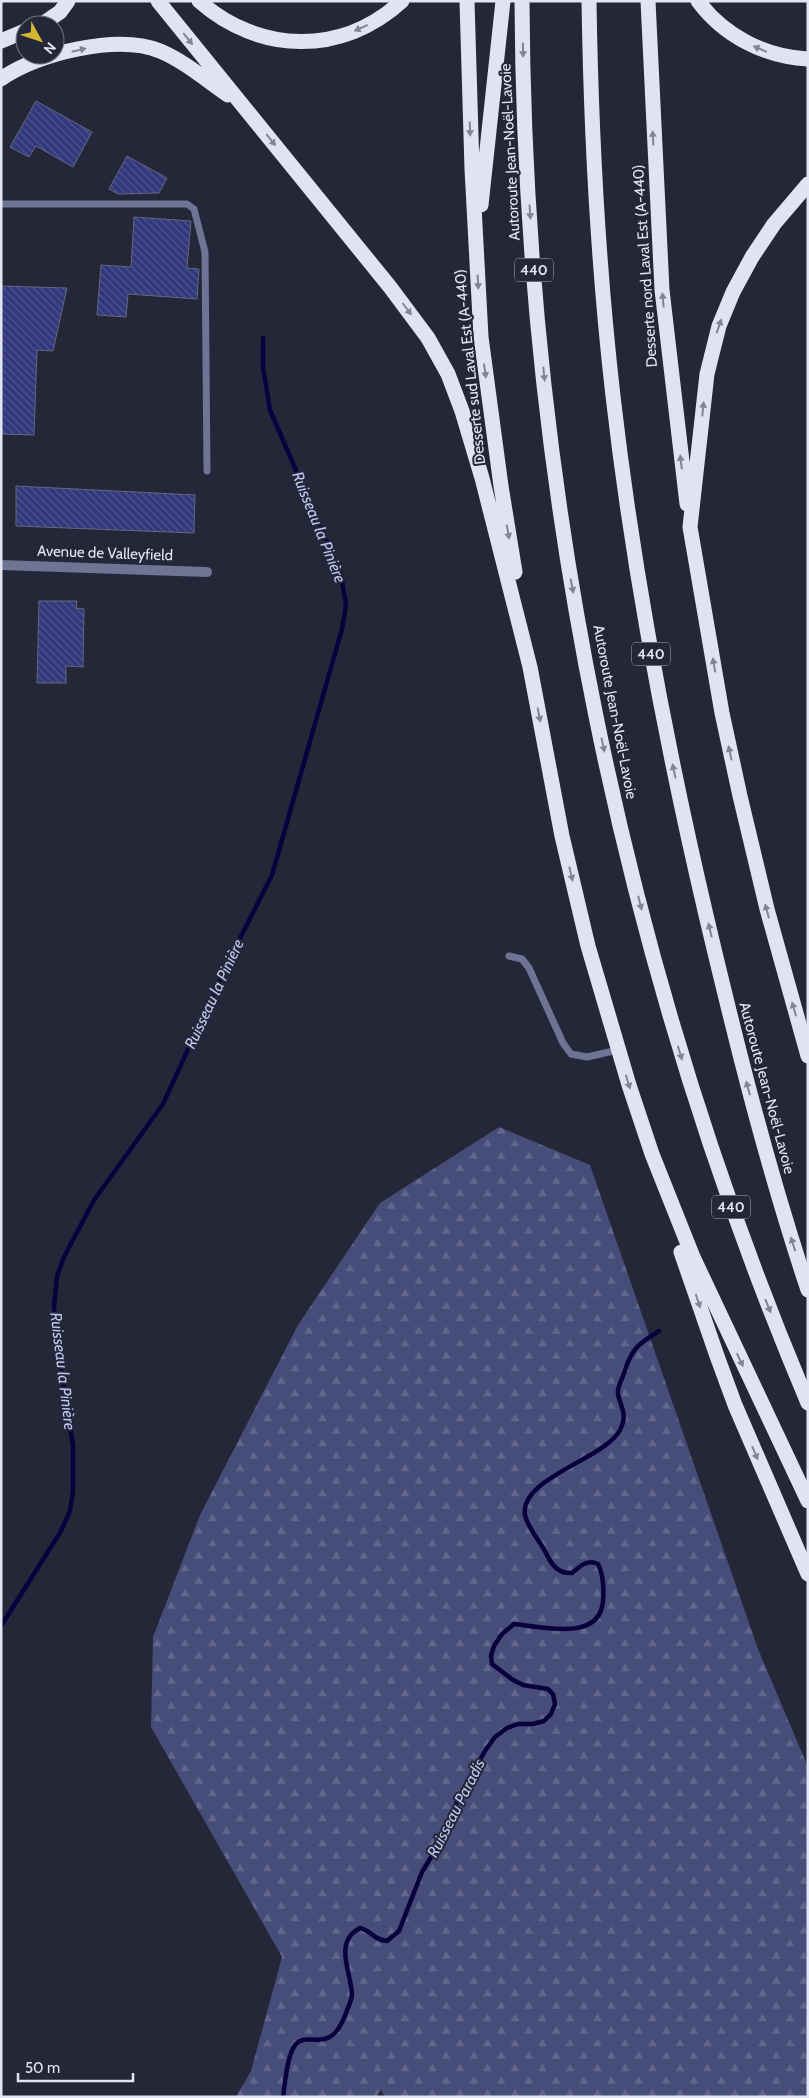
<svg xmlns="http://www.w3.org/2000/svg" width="809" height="2098" viewBox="0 0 809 2098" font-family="Cabin,sans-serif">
<defs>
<pattern id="forest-firs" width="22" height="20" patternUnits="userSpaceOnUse" patternTransform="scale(1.25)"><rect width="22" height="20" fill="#464d78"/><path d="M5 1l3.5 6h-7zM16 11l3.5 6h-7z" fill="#61678c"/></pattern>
<pattern id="building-back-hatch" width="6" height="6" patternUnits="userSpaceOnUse" patternTransform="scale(1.25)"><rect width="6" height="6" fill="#31387b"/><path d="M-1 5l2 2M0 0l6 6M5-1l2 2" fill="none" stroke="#4f558e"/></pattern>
</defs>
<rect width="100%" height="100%" fill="#232738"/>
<path fill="url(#forest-firs)" d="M499,1127l91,38 168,484 50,118v330h-423l-4,-7 -5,7h-140l15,-26 31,-114 -131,-230 2,-90 47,-122 98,-190 82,-122z"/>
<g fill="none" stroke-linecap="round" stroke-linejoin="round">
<path stroke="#09003e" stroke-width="4.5" d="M1,1626l60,-95 9,-20 3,-20v-45l-17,-111 -2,-29 3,-30 7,-19 30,-57 69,-96 65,-142 44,-87 70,-246 4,-24 -5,-30 -71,-165 -7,-43v-29
M283,2097c2,-13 4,-43 13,-53 13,-14 34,13 50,-31 2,-6 6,-13 6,-19 -1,-22 -19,-52 8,-66 12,3 13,12 27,13l12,-10 23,-59 20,-33 17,-42 26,-46 10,-14 12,-9 11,-4h14l12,-3 7,-7 4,-10 -2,-10 -5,-5 -25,-4 -10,-5 -21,-16 -1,-8 3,-10 8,-12 12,-10c26,2 86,19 89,-23 1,-12 0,-27 -5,-37 -11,-5 -18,2 -26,9 -13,1 -20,-7 -25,-18 -6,-13 -19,-26 -22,-40 -6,-37 80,-56 95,-85 8,-16 1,-21 -2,-36 -1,-6 3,-13 5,-18 8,-26 13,-31 36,-45"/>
</g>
<path fill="url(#building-back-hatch)" stroke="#63687c" d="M36,101l56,31 -19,35 -37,-21 -7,11 -19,-10z
M127,156l40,22 -8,15 -41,1 -9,-5z
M134,217l57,4 -4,47 12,1 -2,30 -69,-5 -2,23 -29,-2 4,-50 30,2z
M1,286l66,2 -14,63 -16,-1 -3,85 -33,-1z
M16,486l179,9 -1,38 -178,-7z
M39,601h38l-1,7 8,1 -1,58 -17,-1v17h-29z"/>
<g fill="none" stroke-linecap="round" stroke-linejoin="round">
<path stroke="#6d7494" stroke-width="7" d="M1,204h186l7,5 11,43 2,219
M509,956l13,3 7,9 34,75 8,11 16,3 31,-7"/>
<path stroke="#6d7494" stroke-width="10" d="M1,565l206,7"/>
<path stroke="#dfe3f4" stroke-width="15" d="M158,1l232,286 38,51 20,36 14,37 20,67 48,189 32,169 26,110 41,139 23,69 41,103 115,244
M199,1c60,53 143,55 203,0
M467,1l5,168 9,168 20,149 14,86
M522,1c2,478 100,962 286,1402
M589,1c2,132 9,264 24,395 20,175 53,348 93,519 30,127 61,252 102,375
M648,1l14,289 25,214
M698,1c26,35 67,56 110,58
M41,25l19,-13 8,-11
M1,41l24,-10
M1,79c36,-26 117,-45 159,-28 24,10 46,29 68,44
M808,184l-34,40 -22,33 -19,35 -14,34 -12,48 -17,153 32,186 18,83 27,113 41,147
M481,205l22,-204
M681,1252l36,104 18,49 73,169"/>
</g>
<defs><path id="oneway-solid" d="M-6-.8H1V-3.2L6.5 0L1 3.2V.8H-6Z" transform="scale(1.25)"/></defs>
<g fill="#818596">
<use href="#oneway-solid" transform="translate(361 28) rotate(156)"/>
<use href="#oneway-solid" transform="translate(188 39) rotate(51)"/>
<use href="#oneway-solid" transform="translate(760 49) rotate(-157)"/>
<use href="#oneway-solid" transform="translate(79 50) rotate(-13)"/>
<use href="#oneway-solid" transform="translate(523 50) rotate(89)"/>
<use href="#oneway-solid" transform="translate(470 129) rotate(88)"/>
<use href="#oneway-solid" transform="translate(653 138) rotate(-93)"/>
<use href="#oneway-solid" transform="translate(271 140) rotate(51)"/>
<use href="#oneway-solid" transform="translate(530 212) rotate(86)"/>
<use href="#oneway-solid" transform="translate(478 282) rotate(87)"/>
<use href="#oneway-solid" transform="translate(663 300) rotate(-95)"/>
<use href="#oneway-solid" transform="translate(407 309) rotate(53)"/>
<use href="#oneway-solid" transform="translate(719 326) rotate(-71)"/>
<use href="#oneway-solid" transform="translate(485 371) rotate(82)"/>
<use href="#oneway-solid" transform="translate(544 374) rotate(84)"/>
<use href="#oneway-solid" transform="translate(703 409) rotate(-84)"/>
<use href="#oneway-solid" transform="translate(681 462) rotate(-97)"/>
<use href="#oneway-solid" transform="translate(508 532) rotate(80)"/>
<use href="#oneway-solid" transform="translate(572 586) rotate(79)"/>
<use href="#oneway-solid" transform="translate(714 665) rotate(-100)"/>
<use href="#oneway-solid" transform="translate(539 715) rotate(79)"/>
<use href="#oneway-solid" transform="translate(603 745) rotate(78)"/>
<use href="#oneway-solid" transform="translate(730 753) rotate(-102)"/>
<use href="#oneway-solid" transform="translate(674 771) rotate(-102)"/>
<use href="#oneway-solid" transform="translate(571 874) rotate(77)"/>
<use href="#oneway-solid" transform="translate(640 903) rotate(76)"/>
<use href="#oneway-solid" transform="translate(767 911) rotate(-105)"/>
<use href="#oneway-solid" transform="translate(710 930) rotate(-103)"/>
<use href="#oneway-solid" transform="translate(794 1009) rotate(-106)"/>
<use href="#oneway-solid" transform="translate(680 1053) rotate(73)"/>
<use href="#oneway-solid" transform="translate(628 1082) rotate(73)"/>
<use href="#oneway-solid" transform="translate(748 1088) rotate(-105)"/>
<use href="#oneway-solid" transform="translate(793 1244) rotate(-108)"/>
<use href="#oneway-solid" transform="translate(698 1301) rotate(72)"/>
<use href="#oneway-solid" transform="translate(768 1306) rotate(68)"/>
<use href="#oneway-solid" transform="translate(740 1360) rotate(65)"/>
<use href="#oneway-solid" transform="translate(755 1453) rotate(67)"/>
</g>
<g text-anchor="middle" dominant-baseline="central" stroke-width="4" stroke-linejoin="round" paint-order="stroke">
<g fill="#232738" stroke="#a9adba" stroke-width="1">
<rect x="515" y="258.5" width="38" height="23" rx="4"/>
<rect x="632" y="642.5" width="38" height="23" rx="4"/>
<rect x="712" y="1195.5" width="38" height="23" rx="4"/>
</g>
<g font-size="14" font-weight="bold" fill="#e3e6f2">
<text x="534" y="270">440</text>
<text x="651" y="654">440</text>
<text x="731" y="1207">440</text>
</g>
<g font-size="15" fill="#e3e6f2" stroke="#232738">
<text transform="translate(510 152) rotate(-93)">Autoroute Jean-Noël-Lavoie</text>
<text transform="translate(645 266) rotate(-94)">Desserte nord Laval Est (A-440)</text>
<text transform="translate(470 367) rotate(-96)">Desserte sud Laval Est (A-440)</text>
<text transform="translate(105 553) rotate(2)">Avenue de Valleyfield</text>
<text transform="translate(615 712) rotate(79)">Autoroute Jean-Noël-Lavoie</text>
<text transform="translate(767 1088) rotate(75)">Autoroute Jean-Noël-Lavoie</text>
</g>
<g font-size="16" font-style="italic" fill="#bdc6ee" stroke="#232738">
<text transform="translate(319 527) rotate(68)">Ruisseau la Pinière</text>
<text transform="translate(214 994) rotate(-65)">Ruisseau la Pinière</text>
<text transform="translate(63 1371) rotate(83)">Ruisseau la Pinière</text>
<text transform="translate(456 1808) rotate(-63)">Ruisseau Paradis</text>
</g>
</g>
<rect width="809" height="2098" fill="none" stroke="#e3e6f2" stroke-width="5"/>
<g transform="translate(40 40) rotate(130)"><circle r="24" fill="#232738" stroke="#707382"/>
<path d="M0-4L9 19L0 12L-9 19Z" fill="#d4b635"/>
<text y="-8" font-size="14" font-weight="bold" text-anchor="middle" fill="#e3e6f2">N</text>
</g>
<path d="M18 2073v8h115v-8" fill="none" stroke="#e3e6f2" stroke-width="2.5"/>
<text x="25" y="2073" font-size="15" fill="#e3e6f2" stroke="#232738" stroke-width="4" paint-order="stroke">50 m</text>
</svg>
